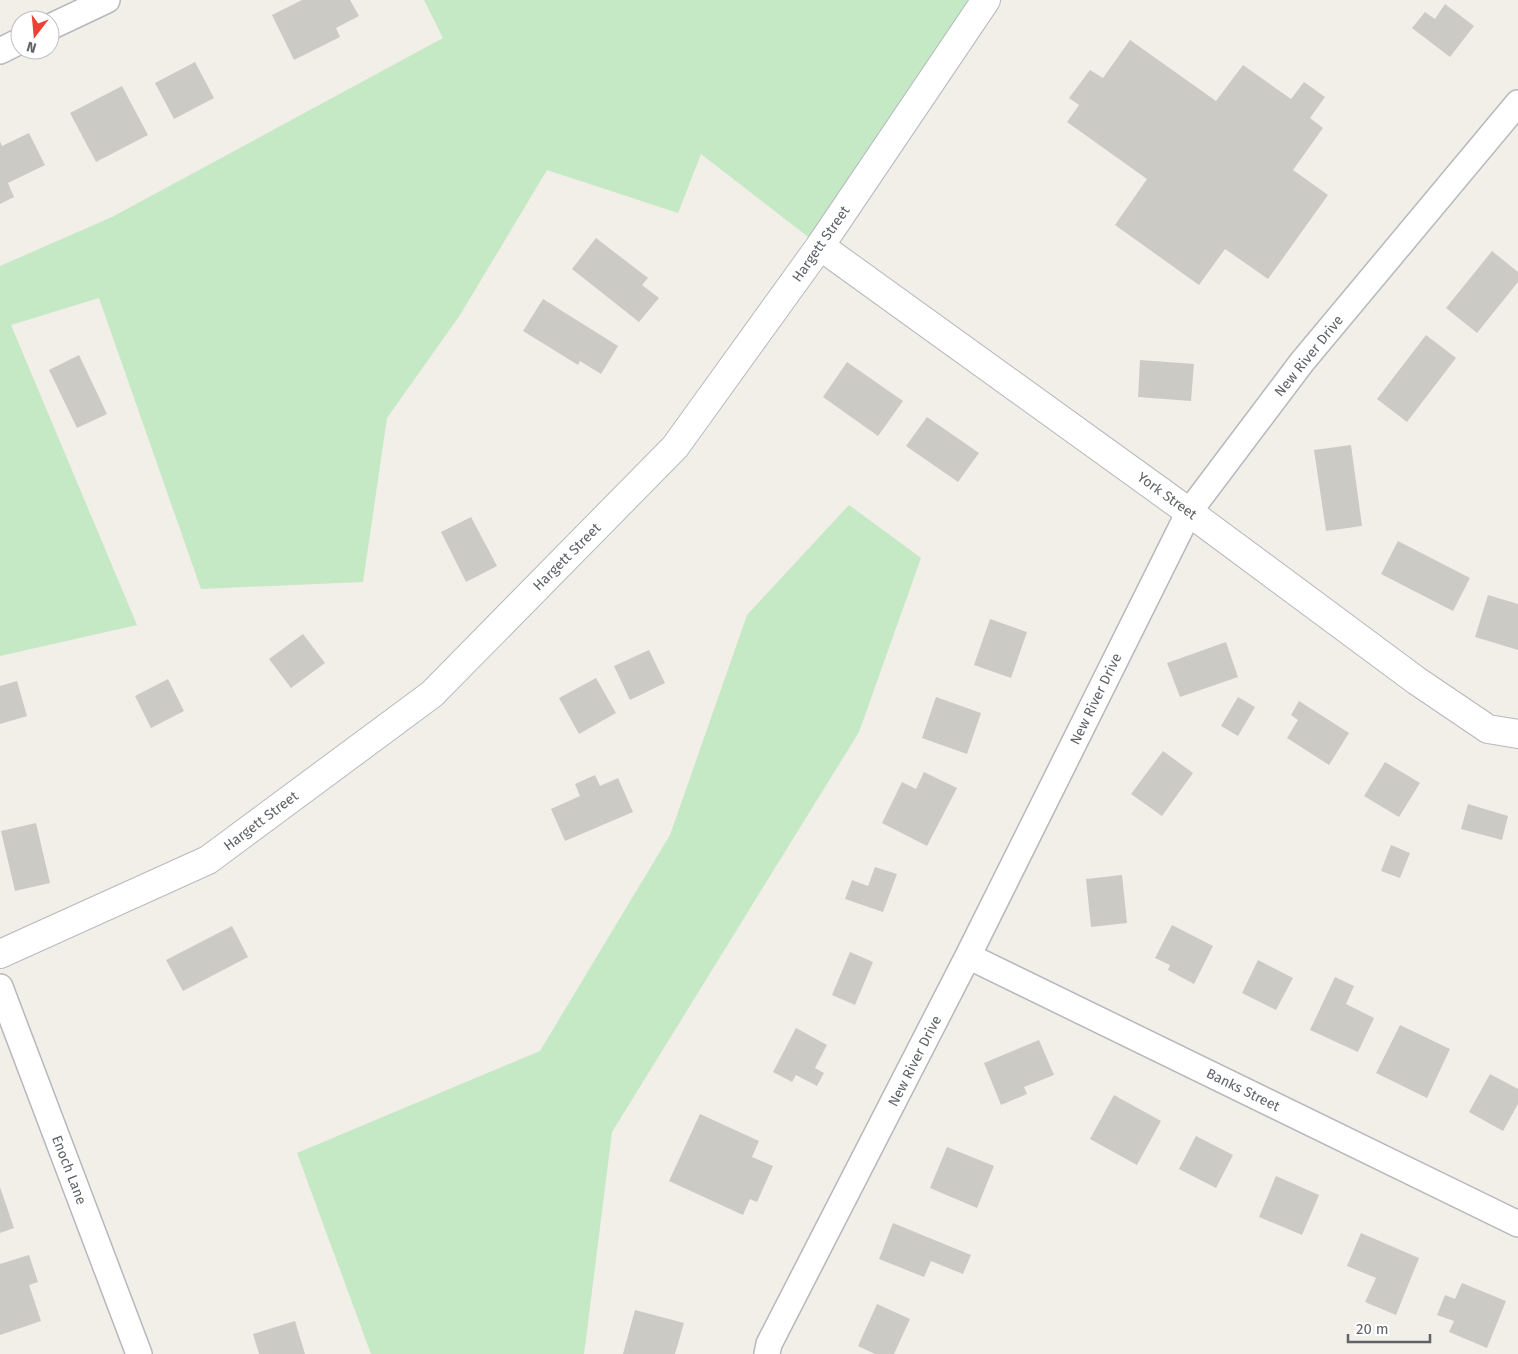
<svg xmlns="http://www.w3.org/2000/svg" width="1518" height="1354" viewBox="0 0 1518 1354" font-family="'Fira Sans',sans-serif">
<rect width="100%" height="100%" fill="#f1efe8"/>
<path fill="#c5e8c5" d="M424,0h562l-166,246 -119,-92 -23,59 -131,-43 -87,145 -73,103 -24,164 -162,7 -102,-291 -88,27 126,300 -137,31v-390l112,-49 331,-179z
M849,505l72,53 -62,174 -247,400 -28,222h-213l-74,-201 243,-102 130,-216 77,-220z"/>
<path fill="#cccac5" d="M302,0h48l9,16 -23,12 4,9 -46,23 -22,-45z
M1445,4l29,22 -24,31 -38,-29 13,-16 10,7z
M1130,40l86,61 27,-36 48,34 13,-17 21,15 -15,21 13,10 -30,42 35,25 -60,84 -43,-30 -26,36 -84,-60 32,-46 -80,-57 12,-17 -10,-7 21,-28 13,8z
M195,62l19,36 -40,21 -19,-36z
M122,86l26,49 -52,27 -26,-49z
M29,133l16,32 -37,18 6,14 -14,7v-63l2,5z
M596,238l52,40 -6,7 17,13 -20,24 -67,-53z
M1492,251l26,21v10l-41,51 -31,-25z
M543,299l75,47 -17,28 -21,-13 -2,4 -55,-34z
M1426,335l30,23 -49,64 -30,-23z
M79,355l28,59 -30,14 -28,-58z
M1140,360l54,4 -3,37 -53,-4z
M847,362l56,39 -25,35 -55,-39z
M927,417l52,36 -21,29 -52,-36z
M1351,445l11,81 -36,5 -12,-81z
M471,517l26,49 -31,16 -25,-50z
M1398,541l72,37 -17,33 -72,-37z
M1488,595l30,9v46l-43,-13z
M990,619l37,13 -16,46 -37,-13z
M303,634l22,29 -34,25 -22,-29z
M1226,642l12,35 -58,20 -13,-34z
M649,650l16,33 -35,17 -16,-34z
M596,678l20,35 -37,21 -20,-36z
M168,679l16,32 -33,17 -16,-32z
M17,681l10,35 -27,8v-38z
M936,697l45,16 -14,41 -45,-16z
M1238,697l17,10 -17,29 -17,-10z
M1299,701l50,32 -20,32 -42,-27 11,-18 -7,-5z
M1163,751l30,22 -31,43 -31,-22z
M1385,762l35,21 -21,34 -35,-21z
M924,772l33,16 -30,58 -45,-23 20,-41 14,7z
M595,775l5,11 18,-8 15,34 -68,29 -14,-32 29,-13 -5,-12z
M1468,804l40,12 -6,24 -41,-11z
M36,823l14,60 -35,8 -14,-60z
M1391,845l19,8 -10,25 -19,-7z
M875,867l22,7 -14,38 -38,-13 7,-19 16,6z
M1122,875l5,48 -36,4 -5,-48z
M1172,925l41,21 -19,38 -26,-14 2,-5 -15,-7z
M232,926l16,31 -65,34 -17,-31z
M850,952l23,10 -18,43 -23,-10z
M1258,960l35,18 -17,32 -34,-17z
M1335,977l19,9 -8,18 28,14 -16,34 -48,-22z
M1400,1025l50,24 -23,49 -51,-25z
M796,1028l31,17 -12,23 9,5 -7,13 -21,-11 -4,7 -19,-10z
M1039,1040l15,35 -30,12 3,7 -26,11 -17,-42z
M1490,1074l28,15v15l-15,27 -34,-19z
M1114,1095l47,26 -24,44 -47,-26z
M700,1114l59,27 -7,16 21,9 -16,36 -7,-3 -7,16 -74,-34z
M1196,1136l37,19 -17,33 -37,-19z
M947,1147l47,19 -17,42 -47,-20z
M1276,1176l43,19 -17,40 -43,-18z
M0,1187l14,41 -14,5z
M893,1223l78,32 -8,19 -32,-13 -7,16 -45,-18z
M1361,1233l58,25 -23,57 -31,-13 11,-24 -29,-12z
M29,1255l9,27 -9,3 12,36 -41,14v-71z
M1462,1283l44,18 -19,47 -38,-16 5,-11 -17,-6 8,-20 10,4z
M877,1304l33,15 -16,35h-19l-17,-8z
M635,1310l49,13 -9,31h-52z
M295,1321l10,33h-46l-6,-20z"/>
<g fill="none" stroke-linecap="round" stroke-linejoin="round">
<g stroke="#b5b8bc" stroke-width="28">
<path id="minor" d="M50,27l57,-27
M0,51l20,-10
M968,956l550,268
M0,987l139,367
M767,1354l2,-10 199,-388 221,-444 113,-150 216,-259"/>
</g>
<g stroke="#b5b8bc" stroke-width="30">
<path id="tertiary" d="M820,246l369,266 228,169 71,48 30,5"/>
</g>
<g stroke="#b6babf" stroke-width="30">
<path id="secondary" d="M0,954l208,-94 224,-166 243,-247 145,-201 166,-246"/>
</g>
<use href="#minor" stroke="#fff" stroke-width="25"/>
<use href="#tertiary" stroke="#fff" stroke-width="28"/>
<use href="#secondary" stroke="#fff" stroke-width="28"/>
</g>
<g text-anchor="middle" dominant-baseline="central" stroke-width="4" stroke-linejoin="round" paint-order="stroke">
<g font-size="14" fill="#5f6368" stroke="#fff">
<text transform="translate(821 244) rotate(-55)">Hargett Street</text>
<text transform="translate(1309 356) rotate(-51)">New River Drive</text>
<text transform="translate(1167 496) rotate(36)">York Street</text>
<text transform="translate(567 557) rotate(-45)">Hargett Street</text>
<text transform="translate(1096 699) rotate(-64)">New River Drive</text>
<text transform="translate(261 821) rotate(-37)">Hargett Street</text>
<text transform="translate(915 1061) rotate(-63)">New River Drive</text>
<text transform="translate(1243 1090) rotate(26)">Banks Street</text>
<text transform="translate(69 1170) rotate(69)">Enoch Lane</text>
</g>
</g>
<g transform="translate(35 35) rotate(196)"><circle r="24" fill="#ffffff" stroke="#bfc1c3"/>
<path d="M0-4L9 19L0 12L-9 19Z" fill="#ea4335"/>
<text y="-8" font-size="14" font-weight="bold" text-anchor="middle" fill="#5f6368">N</text>
</g>
<path d="M1348 1334v8h82v-8" fill="none" stroke="#5f6368" stroke-width="2.5"/>
<text x="1356" y="1334" font-size="15" fill="#5f6368" stroke="#ffffff" stroke-width="4" paint-order="stroke">20 m</text>
</svg>
